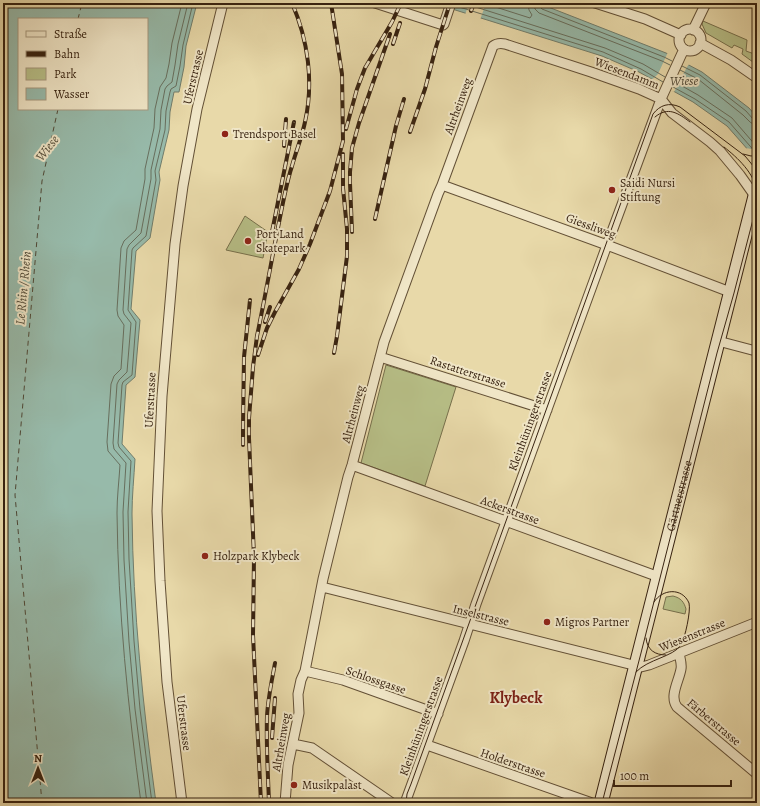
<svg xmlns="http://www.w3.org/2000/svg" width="760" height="806" viewBox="0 0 760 806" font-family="Alegreya,serif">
<rect width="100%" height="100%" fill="#e8d9a9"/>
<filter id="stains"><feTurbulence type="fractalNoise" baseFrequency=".005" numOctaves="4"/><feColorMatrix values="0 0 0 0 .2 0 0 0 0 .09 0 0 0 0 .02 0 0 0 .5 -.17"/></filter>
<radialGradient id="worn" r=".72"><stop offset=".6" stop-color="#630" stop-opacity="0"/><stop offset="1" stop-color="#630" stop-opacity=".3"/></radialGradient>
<path fill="#b7bf87" stroke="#77704c" d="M703,21l44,19 -1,11 11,4v10l-15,-11 1,-5 -9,-4 -2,3 -26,-15 -4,-9z
M245,216l23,16 -5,26 -37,-8z
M386,365l70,22 -31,99 -64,-23z
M673,596c8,2 11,6 13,13l-1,5 -22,-5 3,-12z"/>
<path fill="#97baaa" stroke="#717d6c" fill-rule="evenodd" d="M3,3h194l-11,43 -2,21 -5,25h-5l-4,20 -1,18 -10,42 1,8 -10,58 -14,13 -5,58 9,11 -5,57 -9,8 -4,59 13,15c-1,18 -3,37 -3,55 1,97 11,193 24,289h-153zM19,19h128v90h-128z
M433,3h105l128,50 36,19 47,36 8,9v43l-30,-34 -34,-24 -54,-30 -37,-16z"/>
<path fill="#e8d9a9" d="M469,3h17l-6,17 -15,-5z
M668,52l22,11 -3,4 -13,25 -15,-6 -10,-5 5,-3 4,-4z
M757,147v15l-6,-6 -5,-8 5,1z"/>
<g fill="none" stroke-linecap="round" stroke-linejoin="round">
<path stroke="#676e5d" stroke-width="1" d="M463,3l142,45 38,16 22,13
M483,3l47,15 2,-3 -3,-5 -1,-7
M534,3l1,6 4,4 123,48 8,4
M539,3v3l3,3 122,48 8,4
M456,6l147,46 38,17 22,13
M682,66l18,9 46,36 7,8 4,1
M680,70l18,9 45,36 7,7 3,2 4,1
M675,82l23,13 34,23 25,29
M673,87l22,12 34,23 28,32
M141,803c-13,-96 -23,-193 -24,-290 0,-16 2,-32 3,-48l-12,-14 -1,-9 4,-58 3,-8 7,-7 3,-44 -6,-9 -1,-6 4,-62 3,-7 12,-11 9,-51v-10l9,-41 1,-19 5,-22 6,-9 3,-14 3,-21 10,-40
M147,803l-12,-94 -6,-67 -5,-82 -1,-48 3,-49 -12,-14 -1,-6 4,-59 2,-4 8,-8 4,-49 -7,-9 -1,-4 4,-61 2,-4 12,-12 10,-54v-9l9,-41 1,-19 4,-21 2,-3 5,-4 3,-17 3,-21 10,-41
M152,803l-12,-94 -6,-68 -5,-82 -1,-47 3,-51 -12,-14 -1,-4 4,-58 1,-3 9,-7 4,-53 -8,-12 4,-60 1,-2 13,-12 10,-56 -1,-9 10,-41 1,-19 4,-19 1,-3 5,-3 4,-20 3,-21 10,-42"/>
<path stroke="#4f4836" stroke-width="1" stroke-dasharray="5 4" stroke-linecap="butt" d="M78,19l4,-16
M42,803l-27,-308 27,-314 16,-72"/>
<g stroke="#635036" stroke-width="11">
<path id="street" d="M375,3l68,22 1,-1 7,-21
M595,3l50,16 36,16
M679 40a11 11 0 1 1 22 0a11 11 0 1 1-22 0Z
M693,30l13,-27
M700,43l31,17 26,18
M442,185l165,60 123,47
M718,341l34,9h5
M380,357l167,53
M352,465l307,112
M322,587l319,80 8,-2 108,-43
M679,653c1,5 3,11 2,16 -2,12 -12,27 -4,38l80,67
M305,671l38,9 95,34
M293,744l19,4 80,55
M427,745l165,58
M182,803l-15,-121 -7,-101 -3,-70 5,-115 13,-152 8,-58 14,-77 26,-106
M285,803l3,-38 11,-52 -1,-19 3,-14 4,-9 18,-92 25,-102 4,-12 32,-123 54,-148 4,-9 51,-139c4,-3 7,-3 12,-2l86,28 48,17 22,10 11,14 38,29 10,9 20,24 17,24
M405,803l59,-162 12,-37 131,-359 47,-127 7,-19 23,-50"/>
</g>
<g stroke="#372210" stroke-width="15">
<g id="secondary">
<path id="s1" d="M601,803l156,-615"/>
</g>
</g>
<use href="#street" stroke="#f0e6c7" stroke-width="9"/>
<use href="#secondary" stroke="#f0e6c7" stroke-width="13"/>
<path stroke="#372210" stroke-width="1" d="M655,117c13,-11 23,-4 35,5
M724,147c14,11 30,26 33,44
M743,154l8,2 6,-1
M646,638c1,12 9,17 20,17
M636,672c12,-13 37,-15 45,-27 4,-7 10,-34 8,-42 -7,-16 -27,-14 -35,-1
M406,803l1,-9 4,-10 242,-670c7,-9 16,-12 27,-7l65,49 5,6 7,9
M602,803l39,-150 76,-300 17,-60 23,-89"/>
<g stroke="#372210" stroke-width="4">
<path id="rail" d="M471,11l3,-8
M393,44l7,-21
M346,129l11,-40 8,-21 27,-46 9,-19
M410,132l15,-43 11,-42 14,-44
M284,146l2,-27
M375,219l21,-93 8,-27
M272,232l22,-110
M352,232l-2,-49v-11l2,-24 7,-25 31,-89
M265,322l5,-15
M334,353l3,-17 10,-80v-27l-4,-41v-34
M258,355l9,-27 8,-16 24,-43 11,-25 20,-53 13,-50 -1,-67 -11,-71
M243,445v-20l1,-68 6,-57
M272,738l3,-40
M261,803l-8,-168 1,-78 -5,-119v-20l4,-51 4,-31c10,-48 18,-96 28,-143 2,-9 4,-18 7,-27 4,-15 10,-29 13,-44 9,-40 3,-82 -13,-119
M269,803c-1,-29 -3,-58 -2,-87 1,-18 5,-36 8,-53"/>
</g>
<use href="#rail" stroke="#f0e6c7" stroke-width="2.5" stroke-dasharray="8" stroke-linecap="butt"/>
</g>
<g fill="#8f2418" stroke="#f0e6c7" stroke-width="1.5">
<circle cx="225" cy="134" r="4"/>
<circle cx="612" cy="190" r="4"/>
<circle cx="248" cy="241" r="4"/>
<circle cx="205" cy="556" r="4"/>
<circle cx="547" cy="622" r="4"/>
<circle cx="294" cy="785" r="4"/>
</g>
<g text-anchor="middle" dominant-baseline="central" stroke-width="4" stroke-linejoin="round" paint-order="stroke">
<g font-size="12" fill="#372210" stroke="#f0e6c7">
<text transform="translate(627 73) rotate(21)">Wiesendamm</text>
<text transform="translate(193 77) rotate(-77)">Uferstrasse</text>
<text transform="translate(458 106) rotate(-70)">Altrheinweg</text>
<text transform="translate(591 226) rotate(20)">Giessliweg</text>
<text transform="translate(468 372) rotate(18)">Rastatterstrasse</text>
<text transform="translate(150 400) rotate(-87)">Uferstrasse</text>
<text transform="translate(353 414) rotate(-75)">Altrheinweg</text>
<text transform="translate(530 421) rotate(-70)">Kleinhüningerstrasse</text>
<text stroke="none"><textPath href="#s1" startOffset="317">Gärtnerstrasse</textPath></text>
<text transform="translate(510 510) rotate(20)">Ackerstrasse</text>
<text transform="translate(481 615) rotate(14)">Inselstrasse</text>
<text transform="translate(692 635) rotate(-22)">Wiesenstrasse</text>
<text transform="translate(376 680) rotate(19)">Schlossgasse</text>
<text transform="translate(714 722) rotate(40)">Färberstrasse</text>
<text transform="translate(184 723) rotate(83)">Uferstrasse</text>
<text transform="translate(421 726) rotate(-70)">Kleinhüningerstrasse</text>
<text transform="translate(281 742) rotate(-80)">Altrheinweg</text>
<text transform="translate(513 763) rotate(19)">Holderstrasse</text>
</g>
<g font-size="12" fill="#372210" stroke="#f0e6c7" text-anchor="start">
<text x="233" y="134">Trendsport Basel</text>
<text x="620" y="183">Saidi Nursi<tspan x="620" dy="14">Stiftung</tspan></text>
<text x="256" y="234">Port Land<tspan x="256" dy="14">Skatepark</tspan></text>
<text x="213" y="556">Holzpark Klybeck</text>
<text x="555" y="622">Migros Partner</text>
<text x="302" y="785">Musikpalast</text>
</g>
<g font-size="13" font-style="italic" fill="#4f4836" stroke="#f0e6c7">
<text x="684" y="80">Wiese</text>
<text transform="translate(47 148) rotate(-52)">Wiese</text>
<text transform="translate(23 288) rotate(-85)">Le Rhin / Rhein</text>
</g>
<g font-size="16" font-weight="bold" fill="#7a1f14" stroke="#f0e6c7">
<text x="516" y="698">Klybeck</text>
</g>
</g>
<rect width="760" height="806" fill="none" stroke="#e8d9a9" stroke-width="16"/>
<rect x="4" y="4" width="752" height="798" fill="none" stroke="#372210" stroke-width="2"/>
<rect x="8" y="8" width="744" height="790" fill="none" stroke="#372210"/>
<rect x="18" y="18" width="130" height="92" fill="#f0e6c7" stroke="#a6987e"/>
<rect x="26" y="31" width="20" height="6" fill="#f0e6c7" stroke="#a6987e"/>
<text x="54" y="38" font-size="12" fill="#372210">Straße</text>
<rect x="26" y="51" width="20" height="6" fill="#372210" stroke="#a6987e"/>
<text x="54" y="58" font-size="12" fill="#372210">Bahn</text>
<rect x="26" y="68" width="20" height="12" fill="#b7bf87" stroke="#a6987e"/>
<text x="54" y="78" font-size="12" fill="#372210">Park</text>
<rect x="26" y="88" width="20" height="12" fill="#97baaa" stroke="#a6987e"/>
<text x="54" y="98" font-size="12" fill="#372210">Wasser</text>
<g transform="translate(38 768)" stroke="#f0e6c7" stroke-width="3" paint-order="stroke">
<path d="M0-3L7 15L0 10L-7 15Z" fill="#372210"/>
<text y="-6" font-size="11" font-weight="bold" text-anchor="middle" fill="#372210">N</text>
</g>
<path d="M614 780v6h117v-6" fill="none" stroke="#372210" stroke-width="2"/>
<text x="620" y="780" font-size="12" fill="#372210" stroke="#f0e6c7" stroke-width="3" paint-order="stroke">100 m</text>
<rect width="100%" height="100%" filter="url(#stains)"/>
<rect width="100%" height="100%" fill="url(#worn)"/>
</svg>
